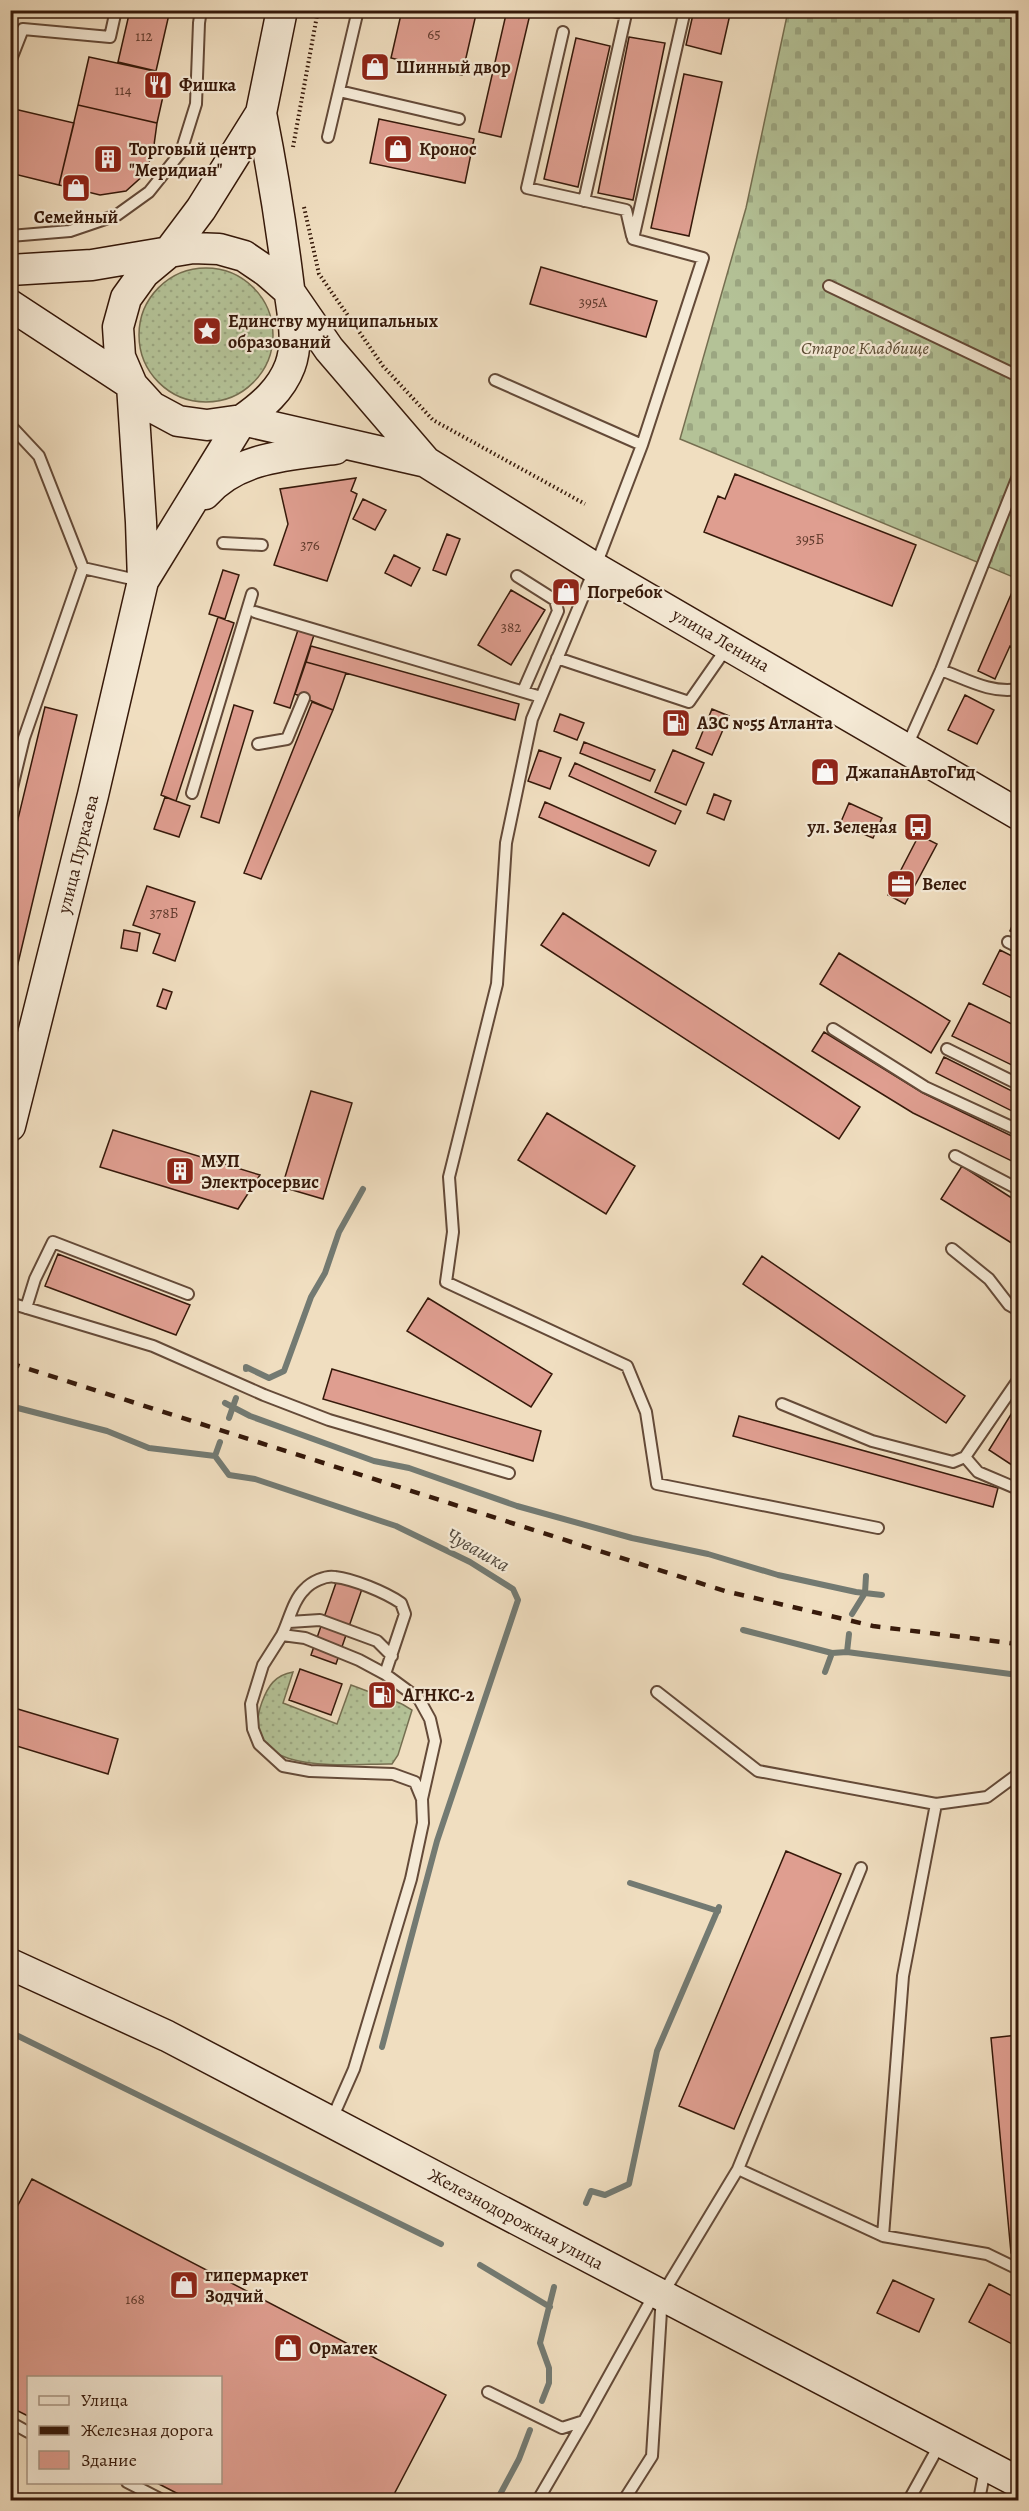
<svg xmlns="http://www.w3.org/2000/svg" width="1029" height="2511" viewBox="0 0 1029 2511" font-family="Alegreya,serif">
<defs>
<pattern id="grass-dots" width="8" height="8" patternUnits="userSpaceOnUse" patternTransform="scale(1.5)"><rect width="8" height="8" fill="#b4c297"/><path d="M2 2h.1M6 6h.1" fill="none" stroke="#9ba681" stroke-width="1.8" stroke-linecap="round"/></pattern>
<pattern id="cemetery-stones" width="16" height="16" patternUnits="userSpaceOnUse" patternTransform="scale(1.5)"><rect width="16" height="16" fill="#b4c297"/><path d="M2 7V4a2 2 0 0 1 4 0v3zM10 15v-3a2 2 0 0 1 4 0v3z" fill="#9ba681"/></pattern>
</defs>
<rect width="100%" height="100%" fill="#f0dec0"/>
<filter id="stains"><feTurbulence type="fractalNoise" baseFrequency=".00333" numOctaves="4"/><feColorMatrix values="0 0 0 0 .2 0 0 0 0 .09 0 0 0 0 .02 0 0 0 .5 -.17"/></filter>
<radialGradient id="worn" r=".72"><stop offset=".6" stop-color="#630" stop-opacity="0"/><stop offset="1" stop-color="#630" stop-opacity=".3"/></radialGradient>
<path fill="url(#grass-dots)" stroke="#756e50" stroke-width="1.5" d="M139 335a67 67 0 1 1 134 0a67 67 0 1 1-134 0Z
M293,1672l-10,31 54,21 14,-39 51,19 10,6 -14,45 -6,9c-40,-1 -158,15 -130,-62 6,-16 13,-27 31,-30z"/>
<path fill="url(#cemetery-stones)" stroke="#756e50" stroke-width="1.5" d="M788,11h230v568l-338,-140 66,-231z"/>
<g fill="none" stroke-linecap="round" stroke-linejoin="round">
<path stroke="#737a72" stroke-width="6" d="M246,1369v-2l23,11 15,-7 27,-74 14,-24 14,-41 24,-43
M225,1403l25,13 124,45 35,7 108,38 115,32 76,16 70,21 78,17 26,3
M10,1406l97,25 42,17 66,8 14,19 26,4 141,47 74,36 43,27 5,11 -81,241 -55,206
M229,1418l7,-20
M215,1456l5,-14
M852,1614l13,-21 1,-17
M743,1630l89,23
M847,1652l2,-18
M825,1672l7,-19 15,-1 171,23
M630,1883l88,28
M10,2032l431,212
M586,2203l5,-12 14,4 24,-11 28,-133 62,-144
M480,2265l70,42
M542,2401l7,-18v-15l-9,-25 14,-56
M497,2500l22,-41 11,-29"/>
</g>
<path fill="#df9e90" stroke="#36190a" stroke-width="1.5" d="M130,10h40l-14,61 -38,-9z
M402,10h75l-15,65 -71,-17z
M507,10h24l-30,127 -22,-5z
M694,10h37l-10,44 -35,-9z
M629,37l36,6 -32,157 -35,-7z
M576,38l34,8 -32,141 -34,-8z
M89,57l79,17 -11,49 -79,-18z
M684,74l38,8 -33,154 -38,-8z
M78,105l79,18 -3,22 -8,28 -20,18 -26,4 -41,-10z
M10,108l64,15 -15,62 -49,-12z
M379,119l95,20 -9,44 -95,-20z
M541,267l116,34 -11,36 -116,-33z
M735,474l181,71 -24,61 -188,-74 14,-36 7,3z
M356,478l-5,13 6,3 -30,87 -53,-16 14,-41 -8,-35z
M363,499l23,11 -11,20 -22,-11z
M447,534l13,5 -14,36 -13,-5z
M394,555l26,13 -9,18 -26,-13z
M223,570l16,5 -14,44 -16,-5z
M1016,583l2,1v66l-8,-4 -15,33 -17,-8z
M511,590l34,20 -34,55 -33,-20z
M218,617l16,6 -58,178 -15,-6z
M298,630l16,5 -24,73 -16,-5z
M311,646l208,58 -4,16 -209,-58z
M306,662l40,11 -13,37 -38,-16z
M965,695l29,15 -17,34 -29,-14z
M312,702l21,8 -72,169 -17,-6z
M234,705l19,6 -34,112 -18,-6z
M45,707l32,8 -67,282v-145z
M712,709l17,7 -17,39 -16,-7z
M560,714l24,9 -7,17 -23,-9z
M584,742l71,28 -5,11 -70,-28z
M539,750l22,8 -11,31 -22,-8z
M673,750l31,13 -18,42 -31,-13z
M575,763l106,48 -6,13 -106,-48z
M714,794l17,7 -7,19 -17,-7z
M165,797l25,9 -11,31 -25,-8z
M545,802l111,49 -7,15 -110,-49z
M849,803l33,15 -9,20 -33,-14z
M919,835l18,9 -32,60 -17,-9z
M147,886l48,16 -20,59 -22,-8 7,-19 -27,-9z
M1018,912v23l-8,-4z
M563,913l297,194 -21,32 -298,-194z
M124,930l16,3 -3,18 -16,-3z
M1000,950l18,9v42l-35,-17z
M839,953l111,68 -19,32 -111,-69z
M163,989l9,3 -6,17 -9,-3z
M969,1003l49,24v41l-66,-32z
M824,1032l99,61 95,46v25l-105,-51 -101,-62z
M944,1057l74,37v20l-82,-41z
M311,1091l41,12 -29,96 -41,-12z
M547,1113l88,53 -29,48 -88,-54z
M113,1130l147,45 -22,34 -138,-42z
M962,1166l56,36v45l-77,-48z
M58,1254l132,51 -14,30 -131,-49z
M762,1256l203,140 -19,27 -203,-139z
M428,1298l124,76 -21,33 -124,-76z
M332,1369l209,62 -8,30 -210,-62z
M1018,1403v66l-29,-19z
M739,1416l259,72 -5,19 -260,-71z
M337,1580l25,9 -26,75 -25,-9z
M300,1669l42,15 -11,31 -42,-15z
M11,1707l107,32 -10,35 -98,-30z
M786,1851l55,23 -107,255 -55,-23z
M1018,2035v217l-7,1 -20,-215z
M32,2179l414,216 -55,105h-201l-35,-18h65v-104h-192v38l-18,-9v-187z
M893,2280l41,19 -15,33 -42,-19z
M989,2284l29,15v48l-49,-25z"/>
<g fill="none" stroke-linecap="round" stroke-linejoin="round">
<g stroke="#644a38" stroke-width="14">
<path id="lane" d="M685,10l-52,229 70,19 -61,187 -47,123 -63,151 -26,124 -9,141 -48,193 4,55 -7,50 181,84 19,46 11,72 221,44
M563,32l-36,156 99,22 6,26
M10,62l13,-33 87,8 6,-27
M339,91l120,28
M328,137l30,-127
M584,201l42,-187 -18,-4
M10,236l60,-5 47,-16 32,-23 32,-40 15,-48 3,-81 2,-13
M829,286l189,90
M495,380l147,65
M10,425l29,31 44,112 58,13
M223,543l39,2
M517,576l38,24 3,11 -35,80
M255,612l286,85
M557,658l132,44 39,-56
M941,670c25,9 50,24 77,19
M258,744l29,-5 17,-41
M907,746l34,-76 77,-194
M192,793l60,-199
M10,796l14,-58 59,-170
M1008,942l10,5
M833,1029l92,58 93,43
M947,1049l71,35
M955,1156l63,33
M952,1249l37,30 20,26 9,5
M10,1303l143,43 111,49 65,25 180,53
M26,1308l9,-29 18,-37 135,52
M782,1404l90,37 81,21 12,-5 53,-77
M965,1457l13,15 40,17
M289,1622l31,-2 57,21 15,15
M282,1635c7,-14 11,-35 23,-46 6,-7 21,-14 30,-12 18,2 50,15 66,26l4,11 -20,60
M657,1692l101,79 178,33 -33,172 -20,260
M936,1804l51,-7 31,-23
M331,2121l23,-52 57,-190 12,-56 -1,-24 13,-58 -5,-22 -11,-20 -34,-25 -26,-14 -54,-22 -23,-3 -19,30 -12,39 2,25 6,15 24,22 27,5 83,3 22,8 7,17
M738,2169l123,-301
M488,2392l74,36 22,-7 71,-128
M10,2422l18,10
M127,2482l35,18
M538,2500l46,-79
M624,2500l28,-44 10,-161 76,-126 145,67 104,18 31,15
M909,2500l32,-58
M979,2500l6,-31"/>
</g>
<g stroke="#36190a" stroke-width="33">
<path id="secondary" d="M10,270l82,-5 101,-17 26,1 25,7 22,15 23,20 40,58 97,113 169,106 423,246
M10,305l122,80 20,22 26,14 29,4 35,-5 184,42
M205,494c32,-37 84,-39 130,-45
M143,581l99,-161c20,-14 39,-30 48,-54 10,-27 1,-58 -2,-86 -7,-56 -16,-112 -27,-167
M10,1126l83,-331 50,-214 -2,-59 -9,-137 -12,-28 -2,-30 8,-29 18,-25 24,-20 33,-44 60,-96 21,-103
M10,1964l157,72 851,446"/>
</g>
<path stroke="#36190a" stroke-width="4" stroke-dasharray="1.5 3" stroke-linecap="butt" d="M293,147l25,-137
M304,207l15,67 64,92 50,54 152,84"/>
<use href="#lane" stroke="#f5ead6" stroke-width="10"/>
<use href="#secondary" stroke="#f5ead6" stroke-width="30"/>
<path stroke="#36190a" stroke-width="4.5" stroke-dasharray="10 10" stroke-linecap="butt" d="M10,1363l715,228 148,35 145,18"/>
</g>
<defs>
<g id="shop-square" transform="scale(1.5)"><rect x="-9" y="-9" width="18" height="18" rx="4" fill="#8f2418" stroke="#f5ead6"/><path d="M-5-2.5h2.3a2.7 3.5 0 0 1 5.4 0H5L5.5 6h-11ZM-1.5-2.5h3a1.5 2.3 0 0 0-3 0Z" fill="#fff"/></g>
<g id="restaurant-square" transform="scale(1.5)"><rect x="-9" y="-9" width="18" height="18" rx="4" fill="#8f2418" stroke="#f5ead6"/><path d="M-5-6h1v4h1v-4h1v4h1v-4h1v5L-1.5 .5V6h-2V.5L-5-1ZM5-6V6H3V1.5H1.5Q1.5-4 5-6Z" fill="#fff"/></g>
<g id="building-square" transform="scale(1.5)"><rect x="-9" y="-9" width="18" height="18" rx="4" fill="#8f2418" stroke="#f5ead6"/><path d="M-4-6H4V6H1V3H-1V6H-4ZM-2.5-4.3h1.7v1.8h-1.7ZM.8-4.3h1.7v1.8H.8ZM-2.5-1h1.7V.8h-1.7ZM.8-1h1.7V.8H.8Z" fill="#fff"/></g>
<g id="sight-square" transform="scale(1.5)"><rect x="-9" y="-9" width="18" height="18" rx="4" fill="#8f2418" stroke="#f5ead6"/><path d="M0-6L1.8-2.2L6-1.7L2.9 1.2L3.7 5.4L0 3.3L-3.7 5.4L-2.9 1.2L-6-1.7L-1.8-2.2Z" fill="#fff"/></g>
<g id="fuel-square" transform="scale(1.5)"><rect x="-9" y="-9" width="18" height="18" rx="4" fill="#8f2418" stroke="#f5ead6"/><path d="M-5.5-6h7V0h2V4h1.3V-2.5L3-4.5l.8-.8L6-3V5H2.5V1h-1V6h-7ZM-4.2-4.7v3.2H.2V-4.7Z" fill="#fff"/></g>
<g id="bus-square" transform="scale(1.5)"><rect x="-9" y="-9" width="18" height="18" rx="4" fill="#8f2418" stroke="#f5ead6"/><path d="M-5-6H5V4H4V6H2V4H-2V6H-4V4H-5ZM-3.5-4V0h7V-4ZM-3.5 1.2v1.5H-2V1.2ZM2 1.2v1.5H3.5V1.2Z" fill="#fff"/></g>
<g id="office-square" transform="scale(1.5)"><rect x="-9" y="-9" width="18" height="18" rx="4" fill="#8f2418" stroke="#f5ead6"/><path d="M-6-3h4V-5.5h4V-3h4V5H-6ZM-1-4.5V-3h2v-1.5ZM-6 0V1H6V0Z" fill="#fff"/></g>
</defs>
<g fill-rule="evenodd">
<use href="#shop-square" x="375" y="67"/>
<use href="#restaurant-square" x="158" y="85"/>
<use href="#shop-square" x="398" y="149"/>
<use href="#building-square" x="108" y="159"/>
<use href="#shop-square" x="76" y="188"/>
<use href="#sight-square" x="207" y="331"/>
<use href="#shop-square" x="566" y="592"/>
<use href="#fuel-square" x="676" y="723"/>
<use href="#shop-square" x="825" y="772"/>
<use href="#bus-square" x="918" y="827"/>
<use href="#office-square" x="901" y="884"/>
<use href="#building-square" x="180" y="1171"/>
<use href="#fuel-square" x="382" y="1695"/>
<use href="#shop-square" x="184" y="2285"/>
<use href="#shop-square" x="288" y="2348"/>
</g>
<g text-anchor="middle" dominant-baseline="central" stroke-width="4.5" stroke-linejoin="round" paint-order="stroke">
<g font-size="15" fill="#603a2c">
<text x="434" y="34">65</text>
<text x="144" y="36">112</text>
<text x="123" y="90">114</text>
<text x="593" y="302">395А</text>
<text x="810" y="539">395Б</text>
<text x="310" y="545">376</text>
<text x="511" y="627">382</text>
<text x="164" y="913">378Б</text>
<text x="135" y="2299">168</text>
</g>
<g font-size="18" font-weight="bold" fill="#36190a" stroke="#f5ead6" text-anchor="start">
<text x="396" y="67">Шинный двор</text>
<text x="179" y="85">Фишка</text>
<text x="129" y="149">Торговый центр<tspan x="129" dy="21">"Меридиан"</tspan></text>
<text x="419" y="149">Кронос</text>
<text x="76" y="217" text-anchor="middle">Семейный</text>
<text x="228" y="321">Единству муниципальных<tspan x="228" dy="21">образований</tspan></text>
<text x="587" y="592">Погребок</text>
<text x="697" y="723">АЗС №55 Атланта</text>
<text x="846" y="772">ДжапанАвтоГид</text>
<text x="897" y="827" text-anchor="end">ул. Зеленая</text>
<text x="922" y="884">Велес</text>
<text x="201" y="1161">МУП<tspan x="201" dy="21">Электросервис</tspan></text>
<text x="403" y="1695">АГНКС-2</text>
<text x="205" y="2275">гипермаркет<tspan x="205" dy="21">Зодчий</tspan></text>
<text x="309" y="2348">Орматек</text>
</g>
<g font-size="18" font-style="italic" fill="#5c4c34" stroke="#f5ead6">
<text x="865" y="348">Старое Кладбище</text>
</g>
<g font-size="18" fill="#36190a" stroke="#f5ead6">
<text transform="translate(721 640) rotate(30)">улица Ленина</text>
<text transform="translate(78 854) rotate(-76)">улица Пуркаева</text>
<text transform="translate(516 2219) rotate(28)">Железнодорожная улица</text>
</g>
<g font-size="20" font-style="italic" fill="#544a3e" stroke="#f5ead6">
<text transform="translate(478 1550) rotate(29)">Чувашка</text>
</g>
</g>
<rect width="1029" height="2511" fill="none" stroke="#f0dec0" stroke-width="36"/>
<rect x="12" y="12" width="1005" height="2487" fill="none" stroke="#36190a" stroke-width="3"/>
<rect x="18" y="18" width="993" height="2475" fill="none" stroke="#36190a" stroke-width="1.5"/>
<rect x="27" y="2376" width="195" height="108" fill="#f5ead6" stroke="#a99684" stroke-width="1.5"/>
<rect x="39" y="2396" width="30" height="9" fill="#f5ead6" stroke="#a99684" stroke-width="1.5"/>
<text x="81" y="2406" font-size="18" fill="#36190a">Улица</text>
<rect x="39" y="2426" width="30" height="9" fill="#36190a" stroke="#a99684" stroke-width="1.5"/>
<text x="81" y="2436" font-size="18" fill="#36190a">Железная дорога</text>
<rect x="39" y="2451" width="30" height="18" fill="#df9e90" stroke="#a99684" stroke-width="1.5"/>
<text x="81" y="2466" font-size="18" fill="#36190a">Здание</text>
<rect width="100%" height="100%" filter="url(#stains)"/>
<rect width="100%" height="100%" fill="url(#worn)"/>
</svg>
